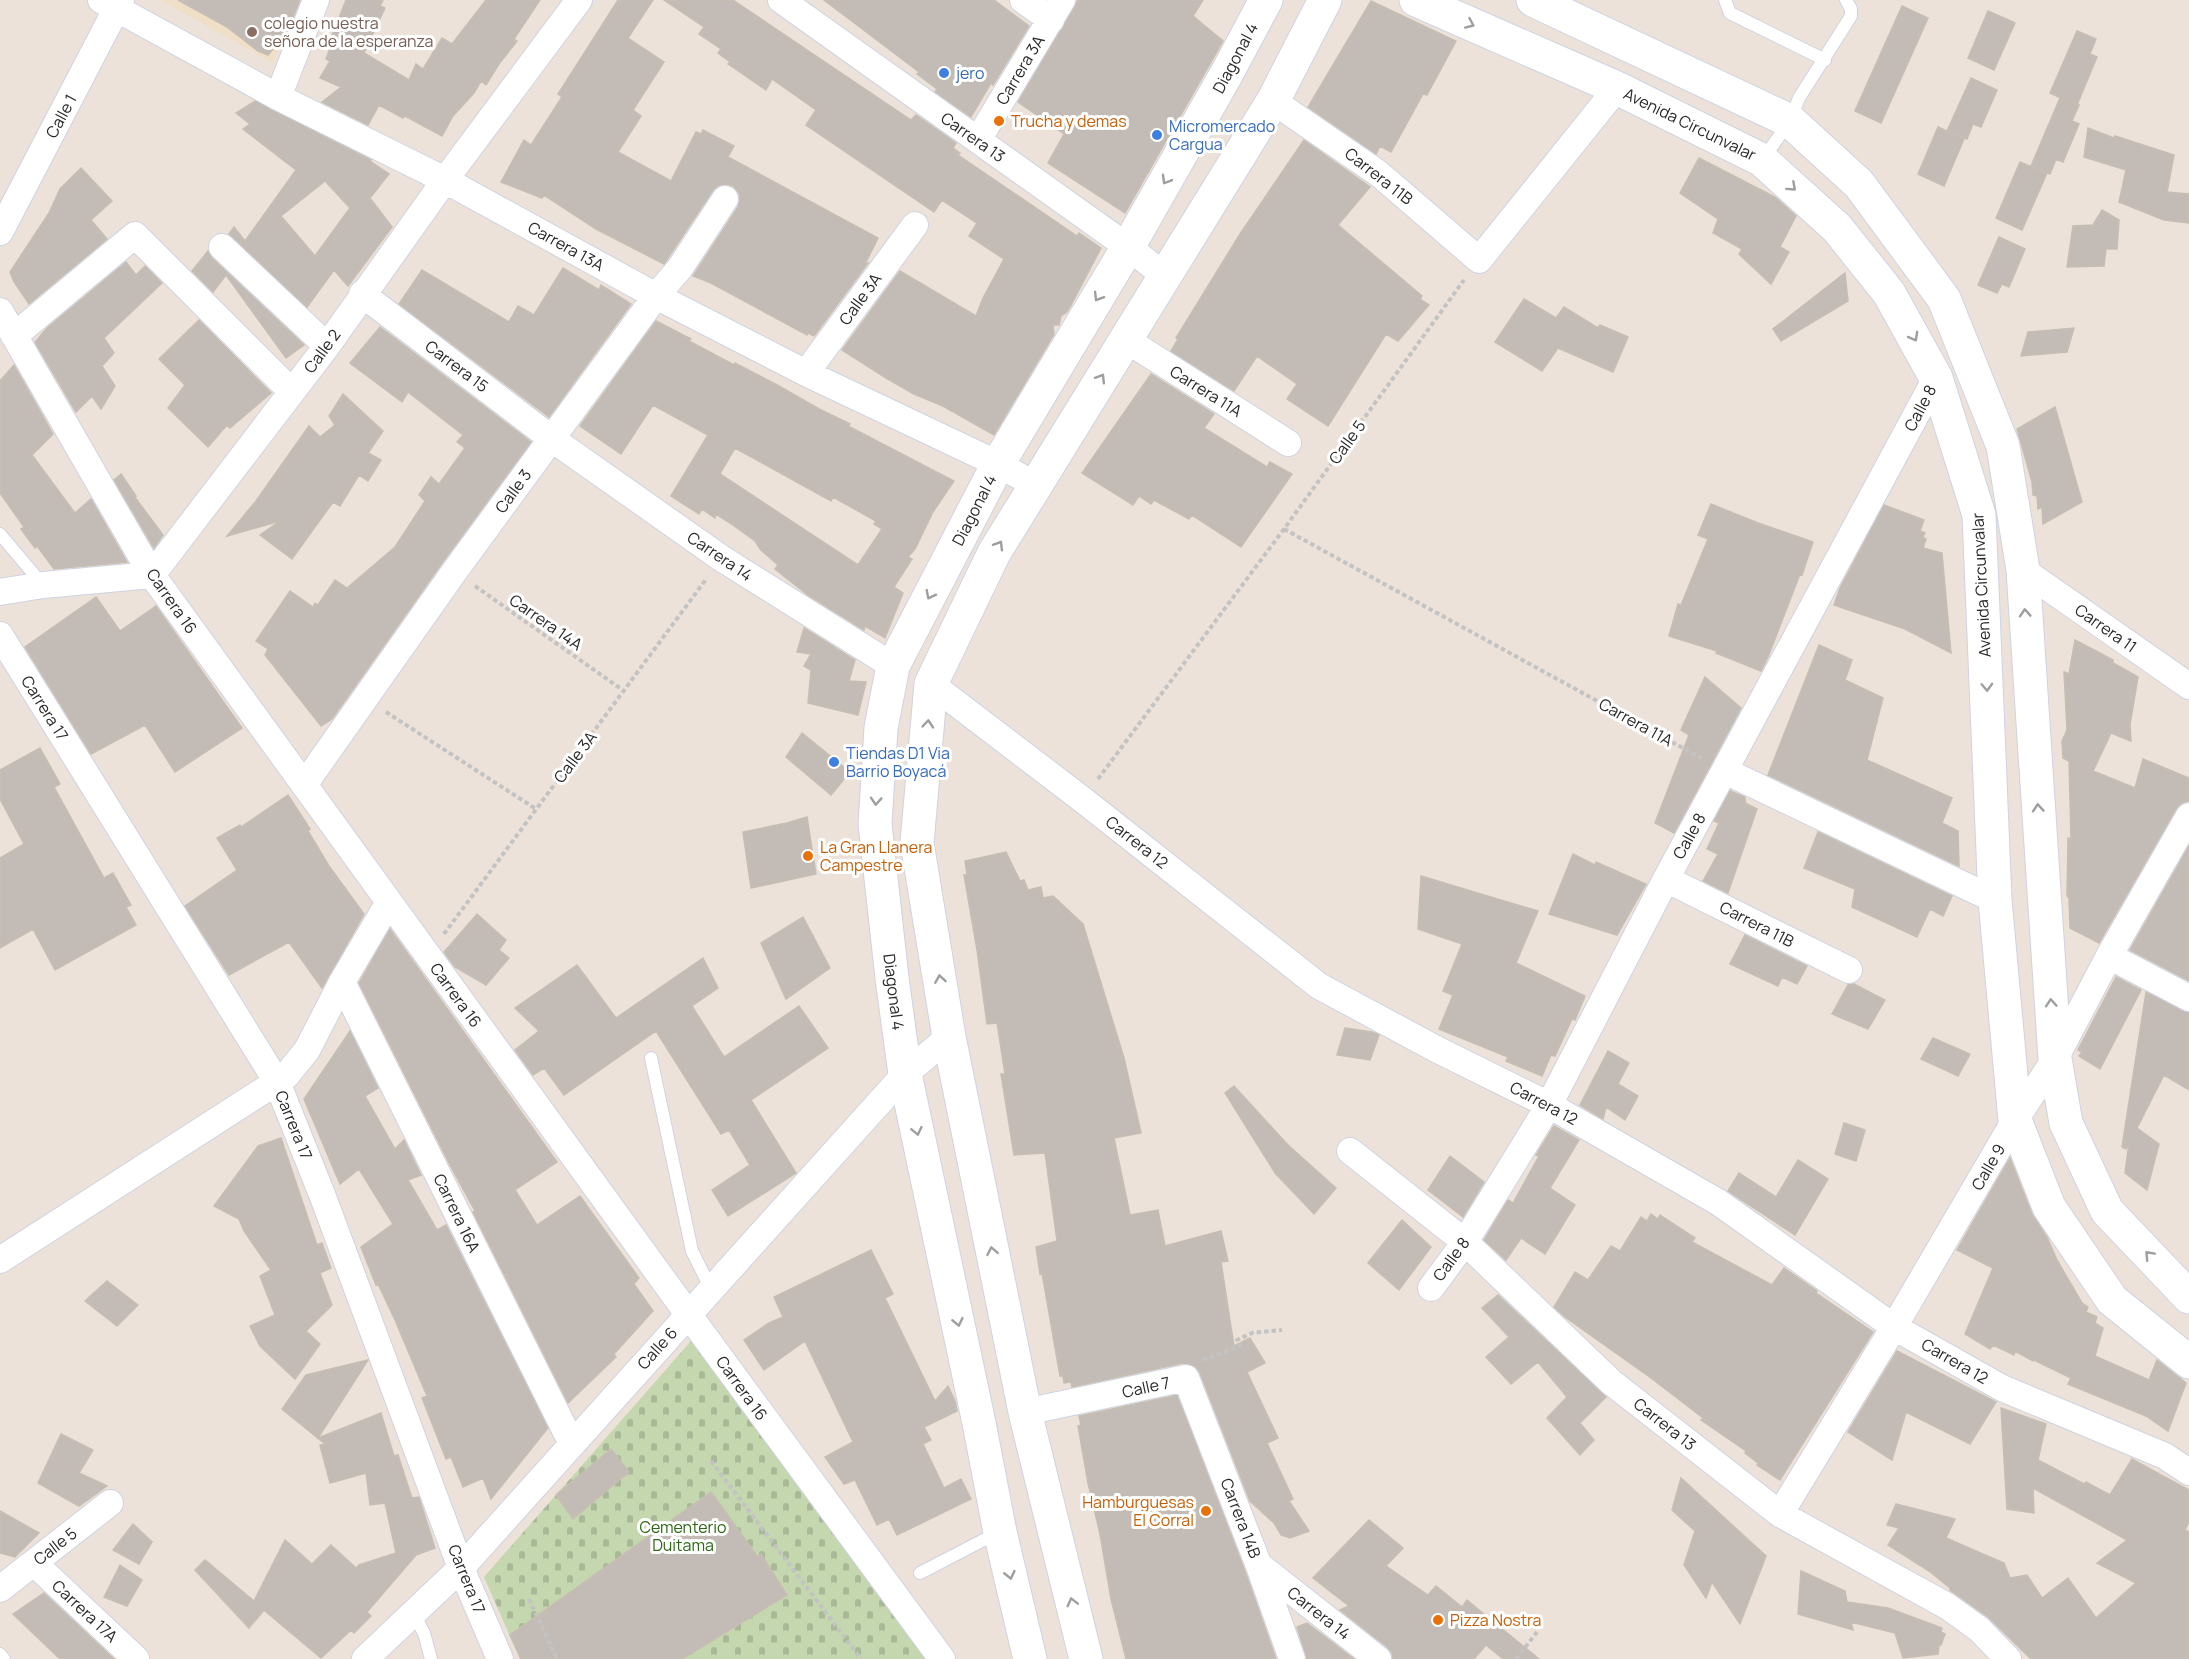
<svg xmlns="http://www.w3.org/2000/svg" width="2189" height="1659" viewBox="0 0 2189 1659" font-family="Manrope,sans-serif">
<defs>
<pattern id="cemetery-stones" width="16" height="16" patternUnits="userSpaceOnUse" patternTransform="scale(1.5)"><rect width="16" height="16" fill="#c5d7af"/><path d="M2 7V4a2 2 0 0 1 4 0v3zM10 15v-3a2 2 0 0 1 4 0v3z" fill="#a9b997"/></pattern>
</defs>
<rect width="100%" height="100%" fill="#ece2d9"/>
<path fill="#efdfc7" d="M160,0h140l-27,63z"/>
<path fill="url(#cemetery-stones)" d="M691,1341l235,318h-406l-36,-82z"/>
<path fill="#c3bcb6" stroke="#c7beb3" stroke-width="1.5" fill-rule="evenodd" d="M178,0h122l-12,30 -20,25 -10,-4 -31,-24z
M346,0h37l-3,6 5,2 -21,45 45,27 7,-16 7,5 19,-31 10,6 34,-44h54l-26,39 3,2 -18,23 -13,21 -5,-4 -7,12 -21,23 -11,20 -37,-20 -2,2 -24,-13 -11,20 -46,-23 19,-15 -21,-9 10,-17 -4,-2 5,-13 -3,-1z
M618,0h35l-25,38 36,24 -31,48 8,6 -23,36 53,29 25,-49 5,2 2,-4 31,16 -6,11 150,81 -13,26 3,-1 -54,73 -6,-3 -1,2 -96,-52 -18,-7 45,-69 2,-7 -1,-7 -6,-7 -8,-2 -7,2 -5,4 -49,74 -68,-35 -52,-34 -2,3 -41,-16 23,-42 7,5 31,-48 -4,-3z
M664,0h69l178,120 5,-5 40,28 -3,5 7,5 -2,2 119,81 2,-3 22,15 -31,59 -3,5 -6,4 -2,9h-6l1,9 -60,101 -51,-29 -29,-12 -28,-16 -44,-28 58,-79 76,45 7,-18 21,-39 -35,-23 8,-13 -35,-23 -8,12 -128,-87 10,-15 -44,-31 -6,11 -38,-26 2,-2 -12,-9 3,-4 -22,-15 5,-7z
M824,0h170l35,26 -36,59 -2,-2 -20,34 -36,-25 2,-3 -20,-15 2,-2z
M1078,0h125l-10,16 30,25 -98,172 -77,-50 16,-29 -46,-32z
M1371,1l85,40 -29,54 -4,-1 -32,58 -11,-6 -4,8 -68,-47z
M1902,6l26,12 -47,105 -26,-12z
M1988,11l27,12 -21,47 -26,-12z
M2077,31l19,8 -6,15 7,3 -20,48 -27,-12z
M1971,78l26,12 -16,37 -8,-3 -6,15 -20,-8z
M2060,98l19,7 -7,16 7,3 -16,38 -7,-3 -6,15 -19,-8z
M255,101l116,59 -1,1 19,13 -19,24 22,29 -44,59 -14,-16 -27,37 -78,-73 5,-7 11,14 51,-71 -53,-41 7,-5 -14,-11zM325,181l25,27 -35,48 -34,-40z
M1938,127l26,12 -20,47 -26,-12z
M2088,128l26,10 1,-2 59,19 -7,37 22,2v29l-25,-3 -45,-18 7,-32 -42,-13z
M1304,140l66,47 -32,38 84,71 -2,3 9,6 -31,36 -12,-7 -58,92 -41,-27 10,-15 -40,-28 -23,35 -63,-40 7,-12 -2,-1 64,-104z
M1699,158l76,39 21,19 -16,31 9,5 -18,32 -32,-30 3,-5 -29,-16 5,-14 -38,-26z
M2020,162l27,11 -25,57 -26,-12z
M81,168l31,33 -21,19 16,19 -78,65 -15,-22 -4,-10 39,-59 11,-24z
M2102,210l17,10 -2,29h-11l-2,17 -37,1 6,-41 20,-1z
M1999,237l26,12 -16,38 -7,-3 -5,9 -19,-8z
M208,251l4,7 92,87 -18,13 -60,-83 -13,17 -21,-21z
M126,262l10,13 9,-9 17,17 -58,55 10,15 -12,13 13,20 -14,23 -9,-13 -16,16 -41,-70 12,-14z
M563,268l36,22 2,-5 30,19 -82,113 -150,-113 23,-34 87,52 9,-16 16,9z
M1845,273l3,28 -67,40 -8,-12z
M1524,299l32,19 8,-11 34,21 2,-3 28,12 -15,35 -55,-24 -16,23 -47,-29z
M199,320l72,73 -41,35 -3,-3 -19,22 -40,-39 17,-23 -26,-26z
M656,321l35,18 -2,2 45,24 1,-2 44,23 40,23 31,15 -2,2 106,55 -21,31 -18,37 -7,8 4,2 -18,28 9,6 -18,45 -20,-12 -1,4 -55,-34 -34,-27 3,-4 -17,-15 -6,-9 -25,-18 -14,-9 -1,4 -13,-9 -3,5 -28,-18 37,-61 -55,-30 -32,49 -41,-28zM735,448l96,53 2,-4 43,24 -2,3 8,5 -24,36 -138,-91z
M380,327l151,115 -89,121 -110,156 -11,7 -56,-71 3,-6 -12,-8 34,-50 23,16 2,-4 3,2 17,-25 12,8 48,-41 30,-46 -6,-6 12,-18 8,7 26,-36 -8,-6 6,-7 -55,-43 -6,10 -52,-39z
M2074,328l-7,24 -46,4 7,-24z
M14,365l39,69 -21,21 43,58 16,-14 36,63 -73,7 -17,-23 -2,2 -14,-19 3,-2 -24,-34v-112z
M1151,374l63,40 -10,14 63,39 3,-5 22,12 -51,73 -49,-32 -3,4 -35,-19 -3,4 -12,-8 -6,9 -51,-32z
M343,394l40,37 -15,22 13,7 -13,21 -9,-6 -19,31 -7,-4 -41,57 -32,-24 20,-14 -53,15 29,-35 53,-75 11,11 15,-12 -6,-9z
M2055,407l27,95 -39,22 -1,-17 -4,2 -1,-13 -4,-1 -1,-13 -15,-53z
M121,474l15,22h-2l29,39 -9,13 -40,-68z
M1711,504l47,19 55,19 -11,33 -2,-1 -32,83 -7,14 -45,-18 1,-2 -48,-15 9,-32 3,1 27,-66 -10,-4z
M1884,505l40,15 -4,11 5,2 -2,4 3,2 -3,9 19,5 9,100 -46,-24 -71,-24 6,-17z
M96,597l24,34 36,-25 86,122 -67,44 -30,-47 -54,29 -66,-107z
M804,628l51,32 -6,21 17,1 -8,33 -50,-12 3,-33 -7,-4 7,-12 -14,-2z
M2075,640l38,20v3l25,14 -8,48 1,16 -20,-8 -18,38 42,17 8,-29 46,19v23l-7,2 -6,6 -77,134 -29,-15 -1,-30 -2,-2 1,-58 3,1 -2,-78 -6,-3 -1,-17 5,-11 -3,-58 5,2z
M1819,645l33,15 -7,20 38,18 -16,62 85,38 -10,25 16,8 1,35 -191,-91z
M1705,677l36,31 -67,125 -19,-10 34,-88 -8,-5z
M802,733l48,39 -19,23 -45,-38z
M40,748l20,36 -6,3 50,91 9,-5 18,32 -5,2 10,18 -81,45 -22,-41 -33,19v-90l24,-14 -24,-45v-29z
M1730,791l15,6 1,9 1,-2 10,5 -29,84 -25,-12 15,-27 -11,-5 12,-26 -5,-2z
M288,795l22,34 -2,2 21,35 35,48 -42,74 -33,-46 -60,33 -44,-69 52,-36 -20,-32 23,-13 1,2z
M807,817l9,57 -65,14 -8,-56 44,-9z
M1818,832l134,64 -9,20 -13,-7 -13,28 -65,-30 3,-18 -51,-21z
M2189,846v135l-59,-31z
M1006,852l14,29 4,-1 4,10 13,-3 2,11 10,-2 30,28 41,134 17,75 -27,5 16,77 28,-5 7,36 56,-15 7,30 -7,1 13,84 16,-8 15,25 -18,9 31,66 -11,5 26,56 -4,2 20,30 -19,7 -9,-3 -7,-12 -24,-22 -50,-128 -4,-6 -13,-4 -111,24 -1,-5 -7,1 -1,-7h-3l-18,-103 -2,1 -4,-27 21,-6 -12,-88 -31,2 -13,-81h4l-8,-51 -10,1 -10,-74 -13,-75h3l-2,-14z
M1573,854l22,11 1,-3 50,22 -29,51 -68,-21z
M1421,876l117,35 -22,52 69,33 -10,24 -3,-1 -17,37 -4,-1 -9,21 -36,-15 2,-4 -69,-28 14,-34 -10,-4 19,-47 -44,-15z
M477,914l29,26 -7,10 10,8 -23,27 -31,-18 -11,-15z
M803,917l27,51 -44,31 -25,-56z
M390,929l167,233 -42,28 22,35 43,-29 59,82 -5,6 19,27 -39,43 2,3 -48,46 -95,-191 2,-1 -25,-46 -91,-182z
M1745,935l62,31 -10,18 -15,-7 -4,9 -48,-22z
M703,958l15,30 -26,18 32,51 75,-51 29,42 -77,52 45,73 -68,43 -16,-26 38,-25 -21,-35 -8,4 -65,-103 -92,64 -20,-27 -11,7 -18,-25 24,-19 -24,-23 62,-43 39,53z
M2116,977l25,13 -41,79 -21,-13 3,-4 -4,-2z
M1854,984l31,16 -17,29 -36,-15 16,-29z
M2146,992l43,21v77l-25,-15 -27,53 22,16 -12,46 -22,-17 4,-30 -3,6 -4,-2z
M1345,1028l27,4 7,3 -9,25 -33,-5z
M350,1031l28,57 -13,8 30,53 9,-9 17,35 -13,5 29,50 9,-5 102,203 -57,71 -8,-21 -20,9 -12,-30 -5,2 -24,-61 5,-2 -32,-76 -17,-36 -2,1 -15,-38 32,-23 -34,-55 -19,15 -36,-85z
M1933,1038l37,16 -12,22 -37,-17z
M1608,1051l21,12 -11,21 20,12 -13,24 -19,-13 -3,12 -23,-14z
M1234,1086l54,59 48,43 -22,26 -39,-41 -50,-80z
M1844,1123l21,7 -9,31 -21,-7z
M1554,1126l25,14 -29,48 25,17 -30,49 -24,-16 -15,22 -22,-20 24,-40 5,3 26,-47 -3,-1z
M281,1138l36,107 5,-2 9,25 -11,5 12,32 -26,26 14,13 -25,35 -35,-33 -10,-20 25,-11 -15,-39 11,-6 -27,-39 -5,-12 -25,-13 44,-60z
M1450,1156l34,26 -21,35 -35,-27z
M2010,1158l22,56 15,23 10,23 25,43 6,4 -2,5 11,5 -2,6 8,5 -8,28 54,24 8,-20 29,23 -18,48 -22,-15 -78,-32 3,-6 -37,-18 -1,1 -18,-10 -1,4 -21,-10 -3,4 -25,-15 28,-66 -36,-18z
M1798,1160l30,19 -33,56 -67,-44 11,-18 37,24z
M1651,1214l7,5 2,-4 35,23 -3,4 80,43 12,-17 33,23 -1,2 57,39 -93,148 -23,-15 1,-2 -13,-10 1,-2 -45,-31 2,-2 -52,-40 -86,-61 -11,-10 21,-35 13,8 23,-34 9,5 21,-34 6,4z
M1402,1220l29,27 -32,43 -31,-27z
M871,1250l22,44 -8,4 50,103 13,-15 7,15 2,10 -33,16 7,13 -8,4 21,44 17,-9 10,20 -74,36 -8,-16 -12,6 -22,-45 -11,4 -19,-27 28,-15 -48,-101 -41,29 -20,-30 25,-17 14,-6 -9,-20z
M107,1281l31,24 -21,21 -32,-25z
M1498,1295l108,102 -26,26 14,17 -14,15 -33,-37 20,-21 -29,-35 -27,22 -25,-27 23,-20 -27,-29z
M1897,1351l99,51 -26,42 -64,-32 -14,48 -44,-28z
M368,1360l-50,78 63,-25 13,43 4,-1 14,43 7,-1 16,51 -19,7 -49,57 4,4 -17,17 -3,-3 -30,28 -62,-52 5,4 -15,18 -54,-58 10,-10 49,41 31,-61 27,24 19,-19 25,23 3,-3 37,-12 -11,-50 -15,2 -4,-32 -36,10 -10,-38 5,-1 -43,-35 24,-34z
M1177,1395l68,176 31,88h-150l-15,-60 -11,-65 -12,-51 -10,-57 3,-1 -2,-9z
M2001,1408l45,16 -8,36 46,24 2,-2 24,13 22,-36 57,31v32l-4,8 4,2v127h-158l-43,-42 -38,-27v-2l-21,-17 -41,-26 11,-17 -12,-3 9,-21 59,15 -9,19 58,25 6,15 17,-3 15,23 26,-20 28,40 40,-35 -39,-20 30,-23 -94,-52 1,25 -27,-4z
M61,1434l32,16 -14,23 28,13 -28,20 -41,-23z
M611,1449l18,23 -56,47 -17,-24z
M1681,1478l85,78 -26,68 -28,-42 -6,16 -22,-33 11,-34 -23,-21z
M711,1492l46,64 4,-2 26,41 -105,64h-161l-11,-24z
M0,1511l39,22 -24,24 -15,-4z
M1369,1520l34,28 -17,18 42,29 8,-9 26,21 5,-7 72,59h-36l-17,-14 -12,14h-81l-1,-6 -5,-6 -47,-37 9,-4 -36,-28z
M133,1524l19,18 -13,22 -26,-14z
M120,1565l22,15 -15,26 -23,-9z
M1801,1571l44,20 2,11 41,6 54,20 -1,4 4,2 -4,11h-2l-1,9 -35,4 -8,-25 -44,-11 2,8 -55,-16z
M44,1593l70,66h-54l-47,-45z
M1307,1623l47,36h-47l-10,-32z"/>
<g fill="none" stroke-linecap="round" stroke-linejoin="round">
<g stroke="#ced3e2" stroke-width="14">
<path id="lane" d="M1725,0l5,13 95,47
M1763,159l27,-38 9,-23 52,-82v-7l-5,-9
M0,534l43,51
M651,1058l41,193 19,38
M920,1573l79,-41
M413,1613l11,20 7,26
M0,1654l4,5"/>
</g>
<g stroke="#ced3e2" stroke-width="28">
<path id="street" d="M101,0l177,97 167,83 211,116 150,77 192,91 37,21
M781,0l347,247 36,28
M1023,0l28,20
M278,97l38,-97
M1273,101l105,72 101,87 138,-172
M978,140l84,-140
M0,232l121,-232
M222,247l105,99
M362,294l190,145 169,119 172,108
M0,311l152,264 536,739 254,345
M14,336l121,-101 157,157
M1125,339l163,104
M806,373l109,-148
M2023,570l166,116
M0,592l43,-7 109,-10 175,-229 118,-166 134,-180
M0,635l277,447 46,115 138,371 39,91
M931,684l152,116 236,186 119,64 111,55 169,97 176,125 108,61 163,68 24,16
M1725,771l270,129
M304,785l150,-213 202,-276 24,-28 45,-69
M1666,879l183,91
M2109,956l80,42
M342,982l230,462
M1350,1151l115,91 146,140 169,132 167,92 32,23 29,30
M0,1260l286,-184 21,-26 35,-68 47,-80
M1431,1288l34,-46 84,-137 117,-226 270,-501
M1025,1412l161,-34 73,188 33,93
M1780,1514l114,-187 121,-207 40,-61 54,-103 80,-140
M34,1563l102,96
M1260,1566l118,93
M0,1589l110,-86
M365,1659l96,-91 444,-494 44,-37"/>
</g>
<g stroke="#ced3e2" stroke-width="35">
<path id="secondary" d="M1416,0l201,88 145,72 75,68 52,65 47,85 43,137 16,385 20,220 34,87 63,93 77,62
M1533,0l257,121 69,63 85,115 59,147 20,124 32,489 11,64 41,88 82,86
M1030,1659l-30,-127 -21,-109 -74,-349 -13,-96 -17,-154 6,-96 12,-62 105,-202 130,-217 99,-174 39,-73
M1086,1659l-61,-247 -76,-375 -32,-194 14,-159 63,-131 279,-452 52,-101"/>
</g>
<path stroke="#c3c3c3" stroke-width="4" stroke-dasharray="4.5 3" stroke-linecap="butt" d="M1284,529l417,229
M475,586l149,105
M386,712l150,97
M1098,779l186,-250 180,-249
M444,934l263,-356
M1203,1360l37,-14 -3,-6 15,-7 30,-3
M711,1461l150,198
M529,1599l28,60
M1516,1659l21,-27"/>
<use href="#lane" stroke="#fff" stroke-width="12"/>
<use href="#street" stroke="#fff" stroke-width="26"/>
<use href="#secondary" stroke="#fff" stroke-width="33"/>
</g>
<defs><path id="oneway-chevron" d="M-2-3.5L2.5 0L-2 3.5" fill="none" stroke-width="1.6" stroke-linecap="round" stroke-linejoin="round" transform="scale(1.5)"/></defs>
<g stroke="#9e9e9e">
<use href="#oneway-chevron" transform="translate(1470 24) rotate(24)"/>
<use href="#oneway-chevron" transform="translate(1166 180) rotate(120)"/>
<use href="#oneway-chevron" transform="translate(1792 187) rotate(42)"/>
<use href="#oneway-chevron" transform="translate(1098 297) rotate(121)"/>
<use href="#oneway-chevron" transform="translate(1914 337) rotate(61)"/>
<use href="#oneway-chevron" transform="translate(1101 378) rotate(-58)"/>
<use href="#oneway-chevron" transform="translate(999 545) rotate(-59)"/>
<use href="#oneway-chevron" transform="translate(930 595) rotate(117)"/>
<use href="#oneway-chevron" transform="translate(2025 613) rotate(-94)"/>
<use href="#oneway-chevron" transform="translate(1987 687) rotate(88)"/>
<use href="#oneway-chevron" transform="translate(928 724) rotate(-85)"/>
<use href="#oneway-chevron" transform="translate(876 801) rotate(94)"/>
<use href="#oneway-chevron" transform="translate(2038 808) rotate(-94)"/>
<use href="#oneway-chevron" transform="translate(940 979) rotate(-99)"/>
<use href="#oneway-chevron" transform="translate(2051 1003) rotate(-94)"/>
<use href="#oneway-chevron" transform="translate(917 1131) rotate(78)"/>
<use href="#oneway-chevron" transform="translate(992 1251) rotate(-101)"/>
<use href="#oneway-chevron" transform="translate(2149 1255) rotate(-133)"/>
<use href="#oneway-chevron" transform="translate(958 1322) rotate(78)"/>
<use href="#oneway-chevron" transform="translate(1010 1575) rotate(77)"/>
<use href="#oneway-chevron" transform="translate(1072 1602) rotate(-104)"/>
</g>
<circle fill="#8d6e63" stroke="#fff" stroke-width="2" cx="252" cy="32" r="6"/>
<g fill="#3f7fe0" stroke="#fff" stroke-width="2">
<circle cx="944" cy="73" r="6"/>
<circle cx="1157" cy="135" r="6"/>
<circle cx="834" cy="762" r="6"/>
</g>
<g fill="#e8710a" stroke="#fff" stroke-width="2">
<circle cx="999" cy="121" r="6"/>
<circle cx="808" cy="856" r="6"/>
<circle cx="1206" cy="1511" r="6"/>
<circle cx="1438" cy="1620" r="6"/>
</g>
<g text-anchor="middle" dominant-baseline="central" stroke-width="6" stroke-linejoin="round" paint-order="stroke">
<g font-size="16" fill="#785e54" stroke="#fff" text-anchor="start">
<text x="264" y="23">colegio nuestra<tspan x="264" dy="18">señora de la esperanza</tspan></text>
</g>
<g font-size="16" fill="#282828" stroke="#fff">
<text transform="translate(1235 58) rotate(-62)">Diagonal 4</text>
<text transform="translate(1020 70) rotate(-59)">Carrera 3A</text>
<text transform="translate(61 116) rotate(-62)">Calle 1</text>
<text transform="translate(1690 124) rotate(26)">Avenida Circunvalar</text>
<text transform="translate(973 137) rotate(35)">Carrera 13</text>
<text transform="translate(1379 176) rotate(38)">Carrera 11B</text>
<text transform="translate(566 246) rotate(29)">Carrera 13A</text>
<text transform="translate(860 299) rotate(-54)">Calle 3A</text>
<text transform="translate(322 351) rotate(-54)">Calle 2</text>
<text transform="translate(457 366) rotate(37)">Carrera 15</text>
<text transform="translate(1206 391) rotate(32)">Carrera 11A</text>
<text transform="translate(1920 408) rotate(-62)">Calle 8</text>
<text transform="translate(1347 442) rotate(-54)">Calle 5</text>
<text transform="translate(513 491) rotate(-54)">Calle 3</text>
<text transform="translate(974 510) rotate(-63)">Diagonal 4</text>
<text transform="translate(720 556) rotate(34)">Carrera 14</text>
<text transform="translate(1981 585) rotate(-93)">Avenida Circunvalar</text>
<text transform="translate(172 601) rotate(55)">Carrera 16</text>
<text transform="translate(546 622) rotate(35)">Carrera 14A</text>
<text transform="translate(2106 628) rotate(35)">Carrera 11</text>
<text transform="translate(45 708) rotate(58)">Carrera 17</text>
<text transform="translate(1636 722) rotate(29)">Carrera 11A</text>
<text transform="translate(575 757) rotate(-53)">Calle 3A</text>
<text transform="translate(1689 836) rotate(-61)">Calle 8</text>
<text transform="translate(1137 842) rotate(38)">Carrera 12</text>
<text transform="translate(1757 924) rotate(27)">Carrera 11B</text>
<text transform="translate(894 992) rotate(83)">Diagonal 4</text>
<text transform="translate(456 995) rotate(54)">Carrera 16</text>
<text transform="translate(1544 1103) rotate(28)">Carrera 12</text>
<text transform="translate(294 1125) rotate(68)">Carrera 17</text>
<text transform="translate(1988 1167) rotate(-60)">Calle 9</text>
<text transform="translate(457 1213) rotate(64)">Carrera 16A</text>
<text transform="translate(1451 1259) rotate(-54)">Calle 8</text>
<text transform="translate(657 1348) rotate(-48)">Calle 6</text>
<text transform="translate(1955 1361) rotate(30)">Carrera 12</text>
<text transform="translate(1146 1387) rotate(-12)">Calle 7</text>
<text transform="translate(742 1388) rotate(54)">Carrera 16</text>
<text transform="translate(1665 1424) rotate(38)">Carrera 13</text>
<text transform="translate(1241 1518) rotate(69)">Carrera 14B</text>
<text transform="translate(55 1546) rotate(-38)">Calle 5</text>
<text transform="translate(467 1579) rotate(68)">Carrera 17</text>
<text transform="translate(85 1611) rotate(43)">Carrera 17A</text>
<text transform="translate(1319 1613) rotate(38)">Carrera 14</text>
</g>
<g font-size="16" fill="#366cbe" stroke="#fff" text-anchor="start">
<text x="956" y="73">jero</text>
<text x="1169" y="126">Micromercado<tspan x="1169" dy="18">Cargua</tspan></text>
<text x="846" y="753">Tiendas D1 Via<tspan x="846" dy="18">Barrio Boyacá</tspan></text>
</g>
<g font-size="16" fill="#c56008" stroke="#fff" text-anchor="start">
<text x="1011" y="121">Trucha y demas</text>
<text x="820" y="847">La Gran Llanera<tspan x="820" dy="18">Campestre</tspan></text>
<text x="1194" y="1502" text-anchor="end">Hamburguesas<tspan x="1194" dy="18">El Corral</tspan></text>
<text x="1450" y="1620">Pizza Nostra</text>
</g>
<g font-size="16" fill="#2c6815" stroke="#fff">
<text x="683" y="1527">Cementerio<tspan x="683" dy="18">Duitama</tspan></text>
</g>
</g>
</svg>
